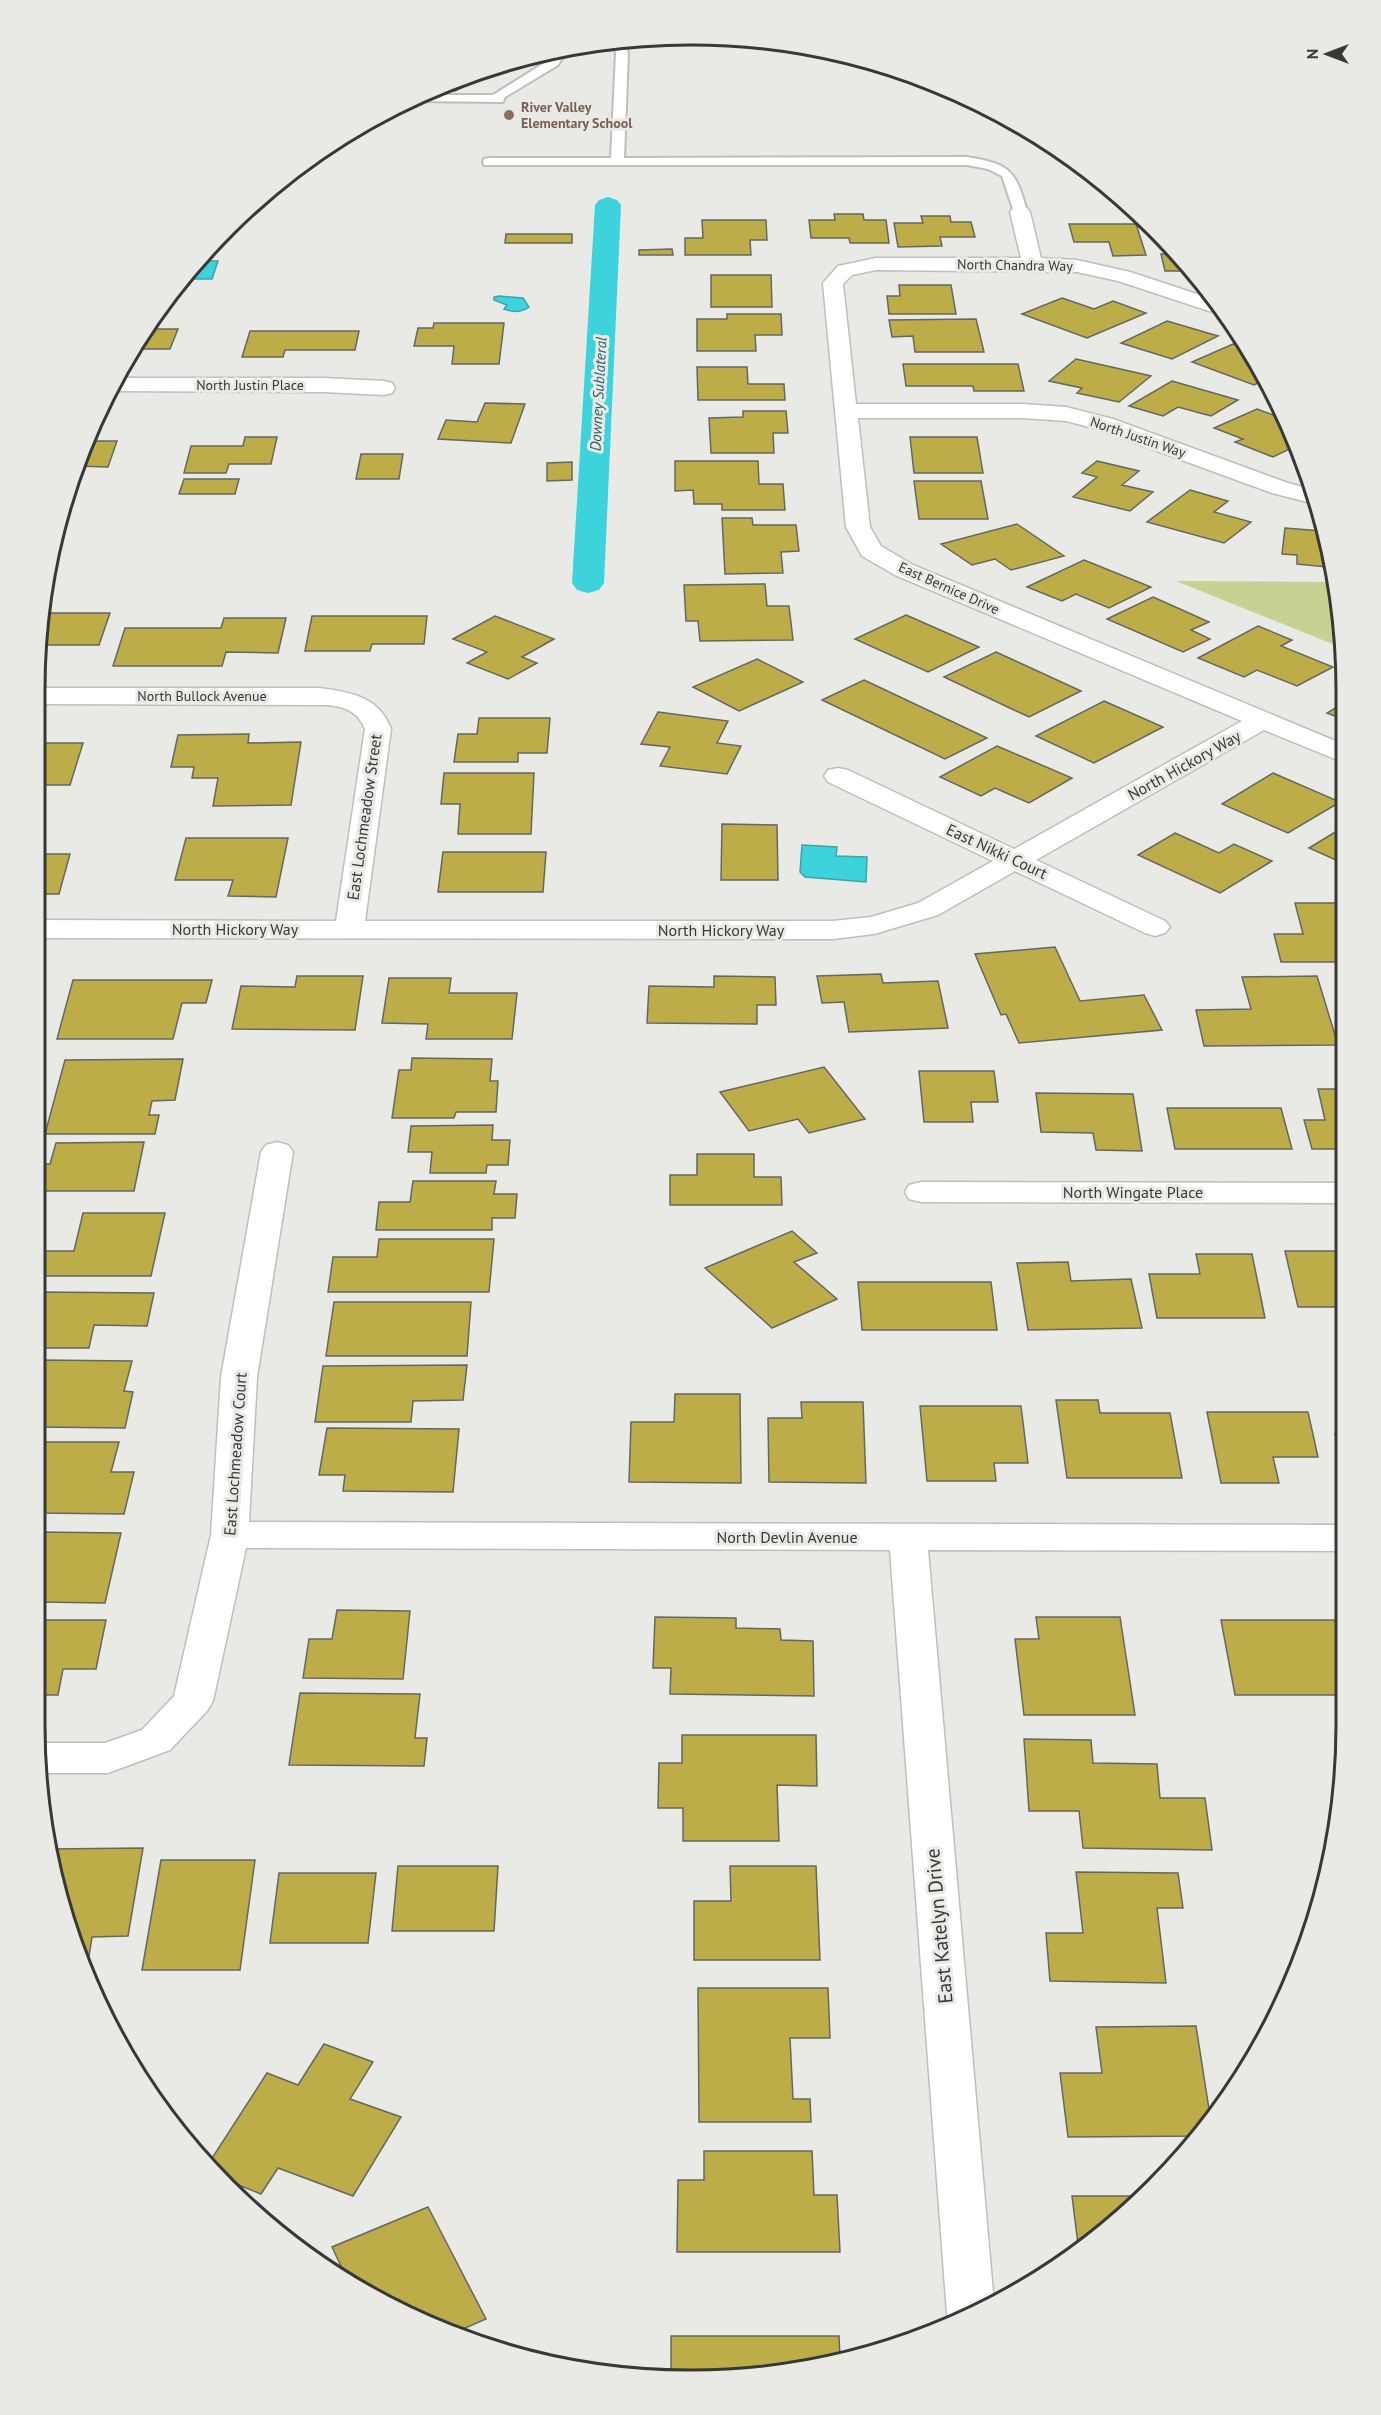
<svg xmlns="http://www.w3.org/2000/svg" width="1381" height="2415" viewBox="0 0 1381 2415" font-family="'PT Sans',sans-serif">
<rect width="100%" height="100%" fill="#e9e9e5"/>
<path fill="#c6d192" d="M1176,581l156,1 13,67z"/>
<path fill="#3cd3dc" stroke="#3ba4aa" stroke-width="1.5" d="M198,261h20l-6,18h-23l4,-11z
M499,296l24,2 6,9c-8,6 -16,5 -25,2l3,-4 -13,-5v-3z
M802,845l35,2 -1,9 31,1 -1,25 -61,-5 -5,-5z"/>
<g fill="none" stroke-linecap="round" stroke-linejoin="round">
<path fill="#3cd3dc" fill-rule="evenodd" d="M608,197l9,3 4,5 -17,378 -5,7 -11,3 -11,-3 -5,-7 23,-378 4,-5z"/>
</g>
<path fill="#bdad48" stroke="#666662" stroke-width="1.5" d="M506,64l-51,27 -21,-4 5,-2z
M834,214h29l1,6h22l3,23h-39l-1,-5h-38l-2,-18h26z
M921,216h29l1,6h20l4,15h-35l2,9 -44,1 -4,-24h29z
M702,220h64l1,20h-17l1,15h-66v-17h18z
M1069,224h67l10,31 -33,1 -4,-14h-35z
M506,234h66v9h-67z
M672,249l1,6h-34v-5z
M1161,254h14l13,17h-23z
M711,275h60l1,32h-61z
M899,285h52l5,29h-67l-2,-18h13z
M1062,298l32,11 19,-8 33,12 -59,25 -65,-24z
M727,314h54l1,21h-27l1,16h-59v-32h30z
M976,319l8,33h-69l-2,-16 -21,1 -3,-17z
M1167,321l51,15 -46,23 -51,-16z
M434,323h70l-5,41h-47l2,-18h-40l4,-18h15z
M144,329h34l-8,20h-36z
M250,331h109l-4,19h-70l-2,7h-41z
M1233,344l16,6 9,12 8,17 -12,6 -62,-23z
M1076,359l75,17 -32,26 -42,-9 5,-5 -33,-7z
M903,364h115l6,27h-50l-1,-5h-67z
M697,367h50l1,17h36l1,16h-87z
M1172,381l66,19 -27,16 -33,-9 -15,9 -34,-10z
M485,403l40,1 -14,39 -73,-4 8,-19 31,2z
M1257,409l27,10 12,27 -23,11 -38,-15 8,-3 -29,-11z
M743,411h43l2,22h-15l1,20h-63l-2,-35 34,-1z
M245,437h32l-6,27h-42l-3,9h-42l7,-27h52z
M910,437h67l6,36h-69z
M88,441h29l-9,26 -32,-1z
M361,454h42l-4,25h-43z
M675,461h83l1,23h24l2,26h-63v-6h-28l-1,-14 -18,1z
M1097,461l42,10 -17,14 31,7 -23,19 -57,-14 24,-20 -15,-4z
M572,462v18l-25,1v-18z
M184,479h55l-4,15h-56z
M914,481h67l7,38h-69z
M1190,490l38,11 -14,11 37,10 -27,21 -77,-21z
M722,518h30l1,7h43l3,26 -18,1 2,21 -58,1z
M1017,524l47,32 -53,14 -16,-11 -23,6 -31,-21z
M1285,528l37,3 5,36 -30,-3v-9l-15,-1z
M1084,560l67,27 -42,21 -33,-14 -14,7 -35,-14z
M765,584l2,22h22l4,34 -93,1 -2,-20h-12l-2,-36z
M1153,597l56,25 -18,8 19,9 -27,13 -76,-33z
M43,613h67l-11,32h-63z
M906,615l73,32 -51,25 -73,-33z
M312,616h115l-3,28h-52l-2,7h-65z
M495,616l59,23 -32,18 15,6 -29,16 -41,-16 20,-11 -34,-13z
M224,618h62l-8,35 -52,-1 -4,14h-109l12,-38h96z
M1258,626l34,14 -11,6 52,21 -36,19 -40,-16 -13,7 -46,-19z
M996,652l85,39 -52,26 -85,-40z
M757,659l46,23 -64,29 -46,-24z
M864,680l123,58 -42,21 -123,-59z
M1104,701l59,26 -69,36 -58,-27z
M1345,702v18l-18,-7z
M658,712l70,9 -11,22 24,3 -14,28 -67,-8 10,-19 -29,-3z
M479,718h71l-3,35h-29v9h-64l4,-28h19z
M249,734l-1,9 53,-1 -10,63 -78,1 5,-28h-26l2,-11h-23l7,-32z
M36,743h47l-13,42h-34z
M997,746l75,32 -43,25 -34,-15 -14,8 -41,-19z
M444,773h90l-3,61h-73l2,-30h-19z
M1273,773l67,29 -52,31 -66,-29z
M722,824l55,1 1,55h-57z
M1345,826v38l-36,-16z
M1175,833l44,20 15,-9 38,17 -52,32 -82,-38z
M186,838h102l-12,59 -48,-1 5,-16h-58z
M443,852h103l-3,40h-105z
M37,854h33l-11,40h-22z
M1295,903h50v59h-64l-7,-28h29z
M1055,947l25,54 64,-6 18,35 -143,13 -13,-29 -5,1 -26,-61z
M881,974l2,9 55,-2 10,47 -99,4 -5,-30 -22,1 -5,-27z
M297,976h66l-8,54 -123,-1 9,-43 54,1z
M714,976l61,1 1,28h-19v19l-110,-1 2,-37 65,1z
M1317,976l21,69 -134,1 -8,-36 55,-1 -9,-32z
M389,978h62l-2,15h68l-5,46h-86l2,-15 -46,-1z
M73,980h139l-6,23h-24l-9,36h-116z
M412,1058l80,1 -2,22h8l-2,31h-40l-2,6h-62l7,-48h12z
M183,1059l-8,41 -23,1 -3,14h10l-4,19h-110l20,-74z
M824,1067l41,52 -56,14 -11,-14 -49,12 -29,-39z
M919,1071h75l4,31h-27l2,20h-49z
M1318,1089h27v60h-33l-8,-29h21z
M1036,1093l97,1 9,57 -46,-1 -3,-17 -52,-1z
M1167,1108h114l11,41h-117z
M493,1125l-1,15h18l-2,25h-21l-1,8h-56l2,-21h-24l3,-26z
M144,1142l-10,49h-96v-27h12l6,-21z
M697,1154h57v23h27l1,28h-112v-30h27z
M413,1181h83l-2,13h23l-2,24h-23v12h-116l3,-28h31z
M83,1213h82l-14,63h-113l6,-25h30z
M792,1231l25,22 -23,9 43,37 -65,29 -67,-60z
M379,1239h115l-5,53h-161l5,-35h44z
M1285,1251h50l4,17h6v39h-47z
M1196,1254h56l13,64h-108l-8,-44h51z
M1068,1262l3,19 60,-2 11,49 -114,2 -11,-67z
M858,1282h133l6,48h-135z
M38,1292l116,1 -7,33 -53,-1 -5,23h-51z
M334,1302h137l-4,54h-141z
M39,1360l93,1 -8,30 9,1 -8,36 -86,-1z
M467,1365l-4,35 -50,1 -2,21h-96l8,-56z
M675,1394h65l1,89 -112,-1 2,-60h43z
M1056,1400h42l2,13h70l12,65h-115z
M801,1402h62l3,81 -97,-1 -1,-64h34z
M920,1406h101l7,57h-34l2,18h-69z
M1207,1412h101l10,45h-45l6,26h-58z
M327,1428l132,1 -6,63 -110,-1 2,-16h-26z
M1335,1434h10v41z
M39,1442h80l-8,30h23l-10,42 -85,-1z
M39,1532l82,1 -16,70 -66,-1z
M337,1610l73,1 -7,68 -100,-1 6,-39h23z
M655,1617l81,1v10l44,1 1,11 32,1 1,55 -144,-2 1,-26h-18z
M1036,1617h84l15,98h-111l-9,-76h24z
M39,1620h67l-10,49h-33l-5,26h-18z
M1221,1620h114l10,45v30h-110z
M300,1693l120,1 -5,44h12l-3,28 -135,-1z
M682,1735h134l1,51 -40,-1 2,56h-96v-33h-25l1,-45h23z
M1024,1739l67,1 2,23 64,1 3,34h45l7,52 -129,-2 -4,-37h-50z
M143,1848l-15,88 -36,1 -6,38 -17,-40 -20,-86z
M161,1860h94l-15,110h-98z
M398,1866h100l-4,65h-102z
M730,1866h86l4,94h-126v-59h37z
M1076,1872l102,1 5,35h-26l9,75 -116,-2 -4,-48h37z
M279,1873h97l-8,70h-98z
M1319,1899l-7,37 -6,11 -6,-3z
M698,1988h130l2,50h-40l3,61h17l1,23h-112z
M1196,2026l15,96 -11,14 -132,1 -8,-64h42l-6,-46z
M324,2044l49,18 -23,37 51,18 -48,79 -75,-28 -17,26 -45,-18 -9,-10 60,-93 31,12z
M704,2151h108l2,44h23l3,57h-163l1,-72h26z
M1072,2196h70l-52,49 -11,7z
M428,2207l58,112 -32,14 -53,-20 -52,-30 -17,-36z
M671,2336h168l1,22 -107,21 -62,-2z"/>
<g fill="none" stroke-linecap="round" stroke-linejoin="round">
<g stroke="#bfbeba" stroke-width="4">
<path id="lane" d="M620,41l5,4 3,8 -4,105 343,-1c43,7 49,13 60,55l-7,4 -5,-1 -13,-39 -14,-7 -21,-4h-483l-1,-3 1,-3 5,-1h122l5,-105 -2,-6 -9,-4z
M569,47l-11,18 -53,32 -2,5 -95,-1 11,-6h74l56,-35 7,-11z"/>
</g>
<g stroke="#bfbeba" stroke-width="3">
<path id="street" d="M1020,206l7,2 3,4 11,46 36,2 53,12 79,26 11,14 -11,-1 -91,-30 -41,-9 -201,-2 -24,5 -9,9 13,120h166l44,3 47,12 175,64 26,7 1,14 -43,-11 -175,-64 -31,-8 -44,-3h-164l12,109 11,19 32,19 432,180v18l-81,-33 -228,130 129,61 5,6 -5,6 -10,3 -10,-3 -130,-62 -77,44 -64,19 -41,5 -796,-1v-18l299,1 29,-192c-7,-17 -19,-22 -37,-24l-292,-1v-16h283c31,4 60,8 72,41l-26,192h468l38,-4 47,-14 75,-42 -165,-79 -4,-6 4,-6 10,-2 10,2 166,79 228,-128 -347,-146 -33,-19 -16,-29 -23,-244 15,-17 38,-8h145l-11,-46 3,-4z
M119,378h205l60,3 8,2 3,5 -3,5 -8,2 -60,-3 -211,-1z
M277,1142l11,3 5,7 -36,225 -8,145 1096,3v26l-417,-1 66,754 -43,19 -4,-9 -57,-764 -644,-2 -33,153 -6,10 -37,39 -62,23h-68v-30h65l37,-13 32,-34 37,-161 10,-158 40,-225 5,-7z
M921,1182l424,1v20l-424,-1 -12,-3 -4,-7 4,-7z"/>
</g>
<use href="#lane" fill="#fff" fill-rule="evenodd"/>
<use href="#street" fill="#fff" fill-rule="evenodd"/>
</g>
<circle fill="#8d6e63" stroke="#e9e9e5" stroke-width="2" cx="509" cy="115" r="6"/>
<g text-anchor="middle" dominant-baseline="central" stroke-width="6" stroke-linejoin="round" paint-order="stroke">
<g font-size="14" font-weight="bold" fill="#785e54" stroke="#e9e9e5" text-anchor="start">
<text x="521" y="107">River Valley<tspan x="521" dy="16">Elementary School</tspan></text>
</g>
<g font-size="14" fill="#383836" stroke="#e9e9e5">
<text transform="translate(1015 265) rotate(1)">North Chandra Way</text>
<text x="250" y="385">North Justin Place</text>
<text transform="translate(1138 437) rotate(19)">North Justin Way</text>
<text transform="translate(949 588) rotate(24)">East Bernice Drive</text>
<text x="202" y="696">North Bullock Avenue</text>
</g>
<g font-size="15" font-style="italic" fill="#245f63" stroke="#e9e9e5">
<text transform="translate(598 394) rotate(-87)">Downey Sublateral</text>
</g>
<g font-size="16" fill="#383836" stroke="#e9e9e5">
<text transform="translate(1184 765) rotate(-29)">North Hickory Way</text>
<text transform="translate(364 817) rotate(-82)">East Lochmeadow Street</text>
<text transform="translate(997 851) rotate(25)">East Nikki Court</text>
<text x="235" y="929">North Hickory Way</text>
<text x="721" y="930">North Hickory Way</text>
<text x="1133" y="1192">North Wingate Place</text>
<text transform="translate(235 1454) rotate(-86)">East Lochmeadow Court</text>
<text x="787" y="1537">North Devlin Avenue</text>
</g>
<g font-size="20" fill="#383836" stroke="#e9e9e5">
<text transform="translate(939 1926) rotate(-95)">East Katelyn Drive</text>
</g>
</g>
<path d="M0 0H1381V2415H0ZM690 45H691A645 645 0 0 1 1336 690V1725A645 645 0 0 1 691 2370H690A645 645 0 0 1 45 1725V690A645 645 0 0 1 690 45Z" fill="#e9e9e5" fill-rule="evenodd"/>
<path fill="none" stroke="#383836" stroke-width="3" d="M690 45H691A645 645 0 0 1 1336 690V1725A645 645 0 0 1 691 2370H690A645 645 0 0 1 45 1725V690A645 645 0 0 1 690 45Z"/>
<g transform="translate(1327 54) rotate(270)" stroke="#e9e9e5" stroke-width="4.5" paint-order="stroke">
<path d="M0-4.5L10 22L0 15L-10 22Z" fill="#383836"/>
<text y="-9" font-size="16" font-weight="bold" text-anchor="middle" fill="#383836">N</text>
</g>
</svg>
